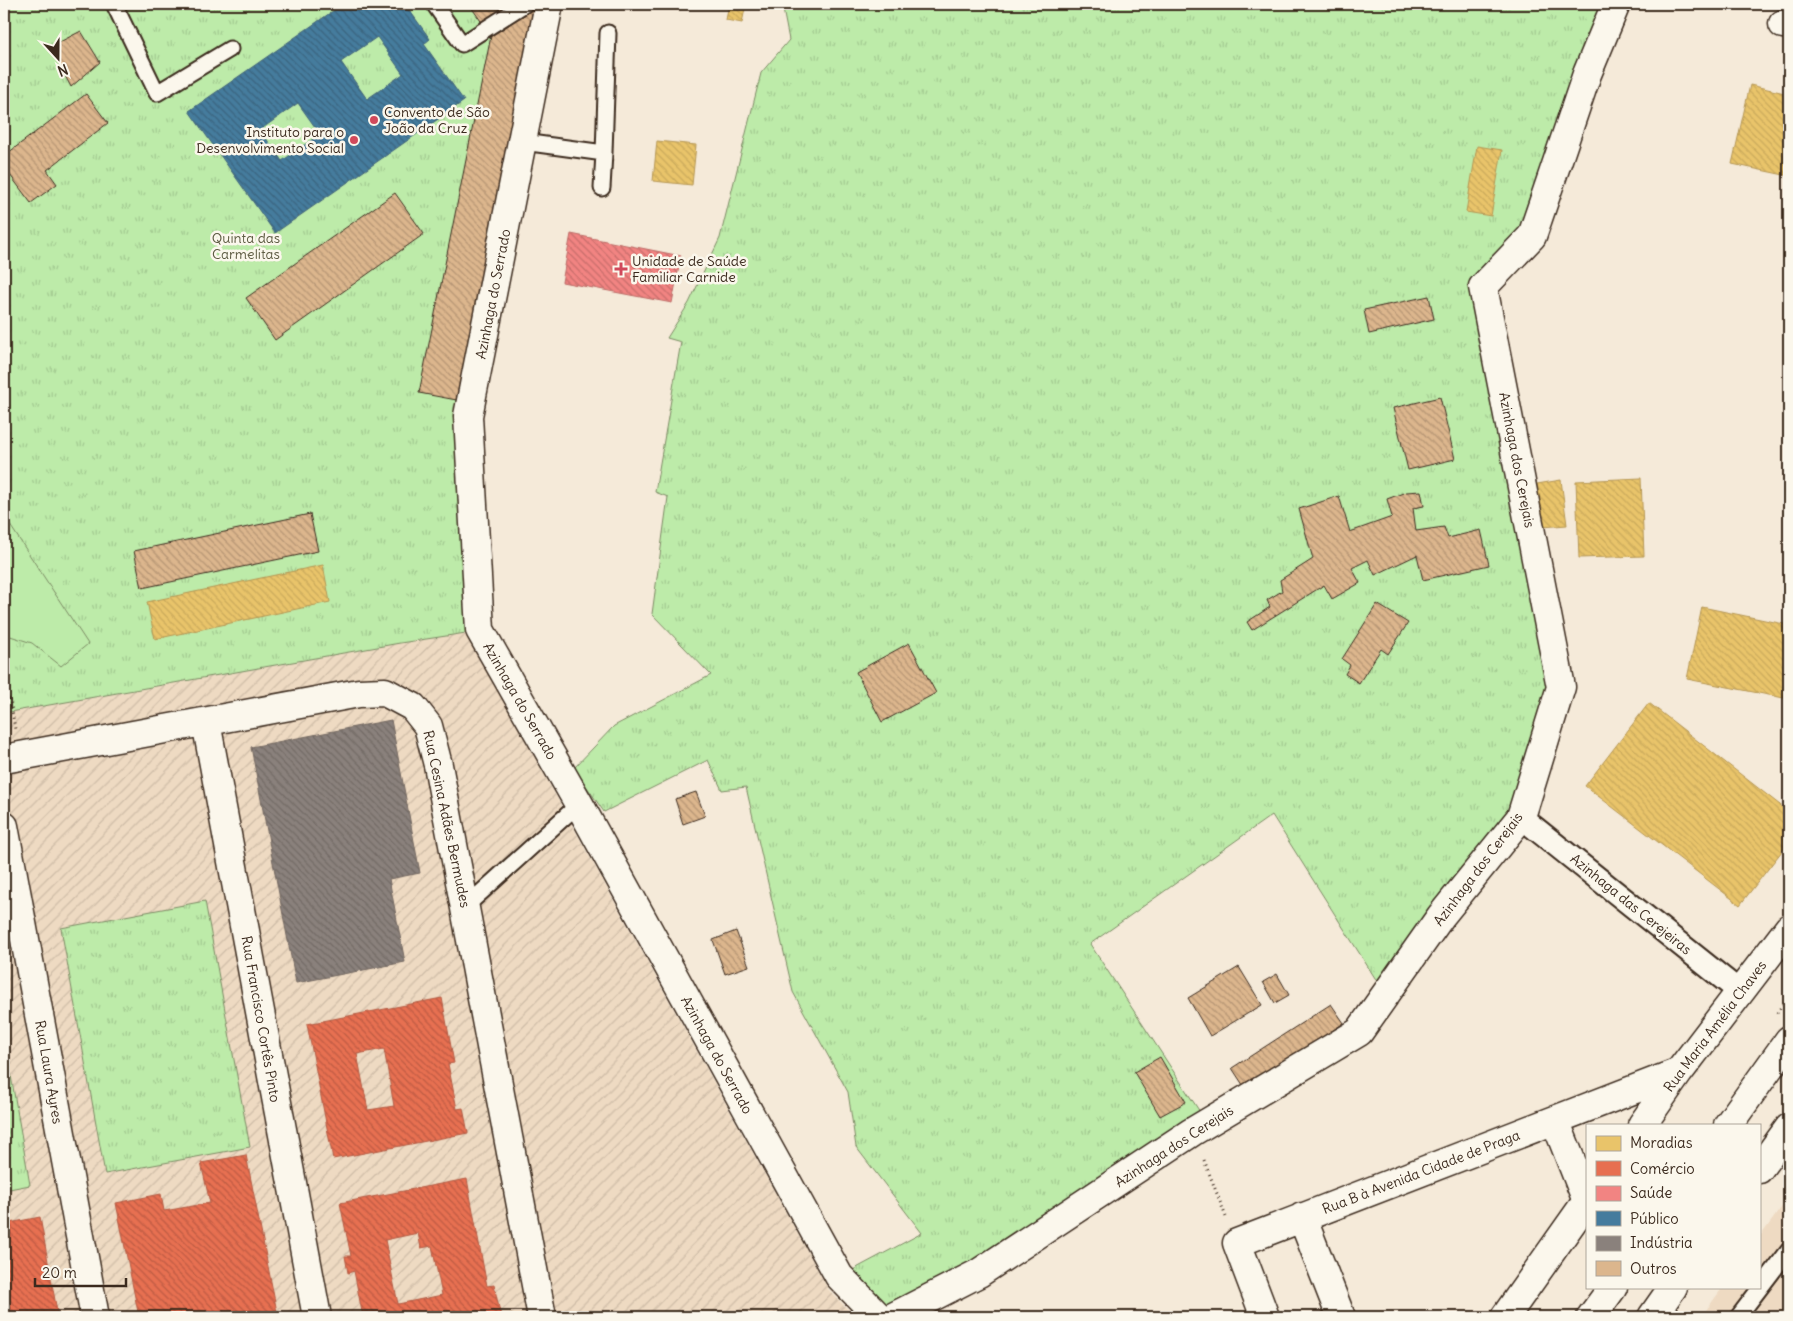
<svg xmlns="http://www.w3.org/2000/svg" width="1793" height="1321" viewBox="0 0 1793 1321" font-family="Delius,sans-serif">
<defs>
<pattern id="industrial-furrows" width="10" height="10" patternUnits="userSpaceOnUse" patternTransform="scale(1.25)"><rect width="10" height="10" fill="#eedac2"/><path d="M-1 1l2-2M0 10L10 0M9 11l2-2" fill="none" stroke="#cdbba6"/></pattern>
<pattern id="grass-tufts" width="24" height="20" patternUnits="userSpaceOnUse" patternTransform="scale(1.25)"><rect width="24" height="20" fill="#bdeba9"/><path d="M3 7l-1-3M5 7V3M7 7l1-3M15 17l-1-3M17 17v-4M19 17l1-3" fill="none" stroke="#a3ca91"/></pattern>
<pattern id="homes-back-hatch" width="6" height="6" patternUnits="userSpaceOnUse" patternTransform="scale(1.25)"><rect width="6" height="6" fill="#e9c46a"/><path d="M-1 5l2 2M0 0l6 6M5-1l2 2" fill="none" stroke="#c9a95b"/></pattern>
<pattern id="shops-back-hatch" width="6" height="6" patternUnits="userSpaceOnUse" patternTransform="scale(1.25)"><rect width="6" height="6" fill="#e76f51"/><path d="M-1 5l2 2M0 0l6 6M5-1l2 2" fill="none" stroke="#bc5b43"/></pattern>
<pattern id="health-back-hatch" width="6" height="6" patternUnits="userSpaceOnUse" patternTransform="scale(1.25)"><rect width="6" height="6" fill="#f28482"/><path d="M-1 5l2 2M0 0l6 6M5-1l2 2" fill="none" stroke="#c56c6a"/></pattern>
<pattern id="public-back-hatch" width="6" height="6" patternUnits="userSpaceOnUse" patternTransform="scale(1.25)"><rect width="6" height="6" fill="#457b9d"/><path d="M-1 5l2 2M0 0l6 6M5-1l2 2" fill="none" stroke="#3b657f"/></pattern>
<pattern id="industry-back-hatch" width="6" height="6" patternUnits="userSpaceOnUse" patternTransform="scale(1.25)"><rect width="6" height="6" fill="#8a817c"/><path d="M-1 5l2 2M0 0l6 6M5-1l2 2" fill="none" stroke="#726a65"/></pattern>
<pattern id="building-back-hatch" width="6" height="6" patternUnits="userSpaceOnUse" patternTransform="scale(1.25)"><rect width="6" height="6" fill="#dcb68d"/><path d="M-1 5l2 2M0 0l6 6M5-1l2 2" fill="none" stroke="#b49473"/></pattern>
</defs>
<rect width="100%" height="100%" fill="#f5ead9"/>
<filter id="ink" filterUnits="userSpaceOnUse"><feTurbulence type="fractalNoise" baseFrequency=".02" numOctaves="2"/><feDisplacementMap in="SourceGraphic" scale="10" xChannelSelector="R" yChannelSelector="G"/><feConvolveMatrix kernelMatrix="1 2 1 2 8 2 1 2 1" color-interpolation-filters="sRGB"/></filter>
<g filter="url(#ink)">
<path fill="#eedac2" d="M1789,1197v120h-88l22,-30h36v-49z"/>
<path fill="url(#industrial-furrows)" d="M466,633l362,656 27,28h-851v-604l396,-70z"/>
<path fill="url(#grass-tufts)" stroke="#7c8a64" d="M4,4h537l-82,450 7,179 -66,10 -396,70z
M782,4h822l-82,221 -52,62 79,397 -37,126 -130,179 -110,-174 -182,129 112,171 -255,163 -47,26h-21l-30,-32 73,-39 -66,-86 -8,-55 -55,-100 -47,-205 -24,3 -14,-30 -104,52 -30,-44 40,-42 97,-51 -59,-61 16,-117 -13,-5 26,-150 -14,-4 22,-35 31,-65 41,-165 28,-33z
M205,901l45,246 -145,27 -44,-246z
M4,1035l26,150 -26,5z"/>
<path fill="#bdeba9" stroke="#7c8a64" d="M4,516l84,128 -27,22 -29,-23 -28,-9z"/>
<path fill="url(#homes-back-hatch)" stroke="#b59653" d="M729,4h17l-4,19 -16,-3z
M1750,85l39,9v82l-57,-12z
M657,141l39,4 -4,40 -39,-4z
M1477,146l25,4 -11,66 -25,-4z
M1641,478l3,78 -65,2 -3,-77z
M1561,480l6,45 -24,2 -6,-43z
M323,565l7,37 -175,37 -8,-37z
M1702,607l87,18v74l-102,-20z
M1649,703l140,109v30l-49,63 -155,-119z"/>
<path fill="url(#shops-back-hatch)" stroke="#b35a42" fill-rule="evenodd" d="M442,998l12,65 -6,1 9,45 6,-1 5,25 -135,26 -26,-135zM384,1049l10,57 -26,4 -11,-56z
M246,1155l32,162h-139l-23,-114 45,-9 3,17 46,-8 -9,-40z
M467,1179l20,107 7,-1 7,32h-138l-9,-46 -6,2 -3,-17h6l-11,-53zM418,1233l3,15 11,-2 10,49 -44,9 -13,-64z
M40,1217l18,100h-54v-93z"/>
<path fill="url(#health-back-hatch)" stroke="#bb6964" d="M571,234l110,22 -9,47 -110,-21z"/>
<path fill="url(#public-back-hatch)" stroke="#426377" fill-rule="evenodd" d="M343,4h62l25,35 -6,5 40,57 -189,132 -86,-122zM377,37l26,37 -36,25 -26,-37zM298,103l22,31 -38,27 -22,-31z"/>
<path fill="url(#industry-back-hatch)" stroke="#726760" d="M391,720l29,153 -31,6 16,83 -109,21 -45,-236z"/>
<path fill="url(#building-back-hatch)" stroke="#3b2a1e" d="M469,4h44l-30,20z
M539,4l-77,397 -43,-8 73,-362z
M81,31l19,31 -29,25 -21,-40z
M86,94l22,29 -61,47 10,14 -26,19 -27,-36v-11z
M395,193l29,41 -149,106 -29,-42z
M1429,296l5,23 -65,15 -5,-24z
M1440,397l15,62 -47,11 -15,-62z
M1421,491l3,15 -11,2 3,23 28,-4 4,11 33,-8 8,35 -66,15 -6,-25 -42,20 -7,-15 -16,8 8,15 -28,16 -8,-14 -72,45 -5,-8 23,-15 -3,-7 15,-9 -2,-11 33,-21 -14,-50 40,-13 11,36 42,-15 -5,-18 19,-7z
M310,514l8,37 -176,37 -8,-37z
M1377,604l31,19 -20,31 -7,-5 -22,34 -14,-9 5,-9 -8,-6z
M909,643l27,50 -54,29 -26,-50z
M696,792l9,24 -22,8 -8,-25z
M736,931l13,35 -24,8 -12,-34z
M1239,967l23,38 -52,31 -22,-38z
M1277,974l12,21 -14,8 -12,-21z
M1331,1004l13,19 -99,65 -13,-20z
M1160,1057l26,45 -26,14 -26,-44z"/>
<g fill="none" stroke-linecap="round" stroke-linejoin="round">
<g stroke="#3b2a1e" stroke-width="19">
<path id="service" d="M114,4l43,89 73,-44
M434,4l28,40 63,-40
M523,142l81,11 4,-120
M602,188l2,-35
M466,906l113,-102
M1738,1317l51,-67"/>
</g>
<g stroke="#3b2a1e" stroke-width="26">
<path id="pedestrian" d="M1521,817l219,175"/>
</g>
<g stroke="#3b2a1e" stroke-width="31">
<path id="minor" d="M549,4l-81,412 12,214 99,174 260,472 40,41
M1783,24l6,1
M206,722l111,595
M4,759l355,-66 26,-1 28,15 15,19 10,39 104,552
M4,826l91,491
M1555,1120l32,81
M1642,1125l37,-53 110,-144
M1302,1217l39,100
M893,1317l86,-44 213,-141 167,-100 82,-116 80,-99 40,-130 -78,-400 49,-51 55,-162 29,-70
M1265,1317l-28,-74 442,-171
M1505,1317l82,-116"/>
</g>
<g stroke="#3b2a1e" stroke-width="31">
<path id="secondary" d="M1728,1125l61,-85
M1759,1169l30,-41
M1591,1317l22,-30
M1652,1317l21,-30"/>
</g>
<path stroke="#3b2a1e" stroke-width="3" stroke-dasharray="1 4" stroke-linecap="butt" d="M4,700l6,-1 5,30
M1777,1013l12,-18
M1204,1160l22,57"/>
<use href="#service" stroke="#fbf7ec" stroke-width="15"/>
<use href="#pedestrian" stroke="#fbf7ec" stroke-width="22"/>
<use href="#minor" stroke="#fbf7ec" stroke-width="28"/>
<use href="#secondary" stroke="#fbf7ec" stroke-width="28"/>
</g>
</g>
<g fill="#d1495b" stroke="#fbf7ec" stroke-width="2">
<circle cx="374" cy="120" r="5"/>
<circle cx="354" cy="140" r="5"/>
<path d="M618.5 261.5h5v5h5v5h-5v5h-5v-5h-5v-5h5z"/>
</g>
<g text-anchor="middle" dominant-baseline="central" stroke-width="5" stroke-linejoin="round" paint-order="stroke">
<g font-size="14" fill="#3b2a1e" stroke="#fbf7ec" text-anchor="start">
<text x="384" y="112">Convento de São<tspan x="384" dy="16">João da Cruz</tspan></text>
<text x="344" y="132" text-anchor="end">Instituto para o<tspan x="344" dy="16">Desenvolvimento Social</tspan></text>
<text x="632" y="261">Unidade de Saúde<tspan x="632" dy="16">Familiar Carnide</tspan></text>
</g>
<g font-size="14" fill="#5c5a41" stroke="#fbf7ec">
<text x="246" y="238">Quinta das<tspan x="246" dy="16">Carmelitas</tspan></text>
</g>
<g font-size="14" fill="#3b2a1e" stroke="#fbf7ec">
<text transform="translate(493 294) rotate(-79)">Azinhaga do Serrado</text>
<text transform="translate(1517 460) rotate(79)">Azinhaga dos Cerejais</text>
<text transform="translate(520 701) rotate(60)">Azinhaga do Serrado</text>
<text transform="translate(447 819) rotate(78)">Rua Cesina Adães Bermudes</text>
<text transform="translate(1478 869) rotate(-53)">Azinhaga dos Cerejais</text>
<text transform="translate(1631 904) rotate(39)">Azinhaga das Cerejeiras</text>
<text transform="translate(261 1019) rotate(80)">Rua Francisco Cortês Pinto</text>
<text transform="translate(1715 1026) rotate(-53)">Rua Maria Amélia Chaves</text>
<text transform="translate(717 1055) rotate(61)">Azinhaga do Serrado</text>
<text transform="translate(49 1072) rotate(80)">Rua Laura Ayres</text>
<text transform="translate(1174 1146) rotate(-33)">Azinhaga dos Cerejais</text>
<text transform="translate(1421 1172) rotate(-21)">Rua B à Avenida Cidade de Praga</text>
</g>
</g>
<rect width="1793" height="1321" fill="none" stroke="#fbf7ec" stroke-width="20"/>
<rect x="10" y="10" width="1773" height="1301" fill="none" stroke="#3b2a1e" stroke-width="2" filter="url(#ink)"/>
<rect x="1586" y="1124" width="175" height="165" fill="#fbf7ec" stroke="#aea59a"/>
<rect x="1596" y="1136" width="25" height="15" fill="#e9c46a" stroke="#aea59a"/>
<text x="1630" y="1148" font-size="15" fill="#3b2a1e">Moradias</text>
<rect x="1596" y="1161" width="25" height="15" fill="#e76f51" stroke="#aea59a"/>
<text x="1630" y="1174" font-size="15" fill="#3b2a1e">Comércio</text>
<rect x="1596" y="1186" width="25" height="15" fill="#f28482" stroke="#aea59a"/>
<text x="1630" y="1198" font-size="15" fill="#3b2a1e">Saúde</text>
<rect x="1596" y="1211" width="25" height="15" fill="#457b9d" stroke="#aea59a"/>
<text x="1630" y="1224" font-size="15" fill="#3b2a1e">Público</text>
<rect x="1596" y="1236" width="25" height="15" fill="#8a817c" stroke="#aea59a"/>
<text x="1630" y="1248" font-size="15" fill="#3b2a1e">Indústria</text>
<rect x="1596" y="1261" width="25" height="15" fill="#dcb68d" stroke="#aea59a"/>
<text x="1630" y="1274" font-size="15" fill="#3b2a1e">Outros</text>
<g transform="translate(58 58) rotate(159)" stroke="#fbf7ec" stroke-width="4" paint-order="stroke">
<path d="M0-4L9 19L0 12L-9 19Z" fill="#3b2a1e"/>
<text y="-8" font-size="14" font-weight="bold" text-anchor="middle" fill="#3b2a1e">N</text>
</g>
<path d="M35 1278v8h91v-8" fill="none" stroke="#3b2a1e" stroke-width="2.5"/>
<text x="42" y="1278" font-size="15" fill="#3b2a1e" stroke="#fbf7ec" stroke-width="4" paint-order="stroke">20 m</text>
</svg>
